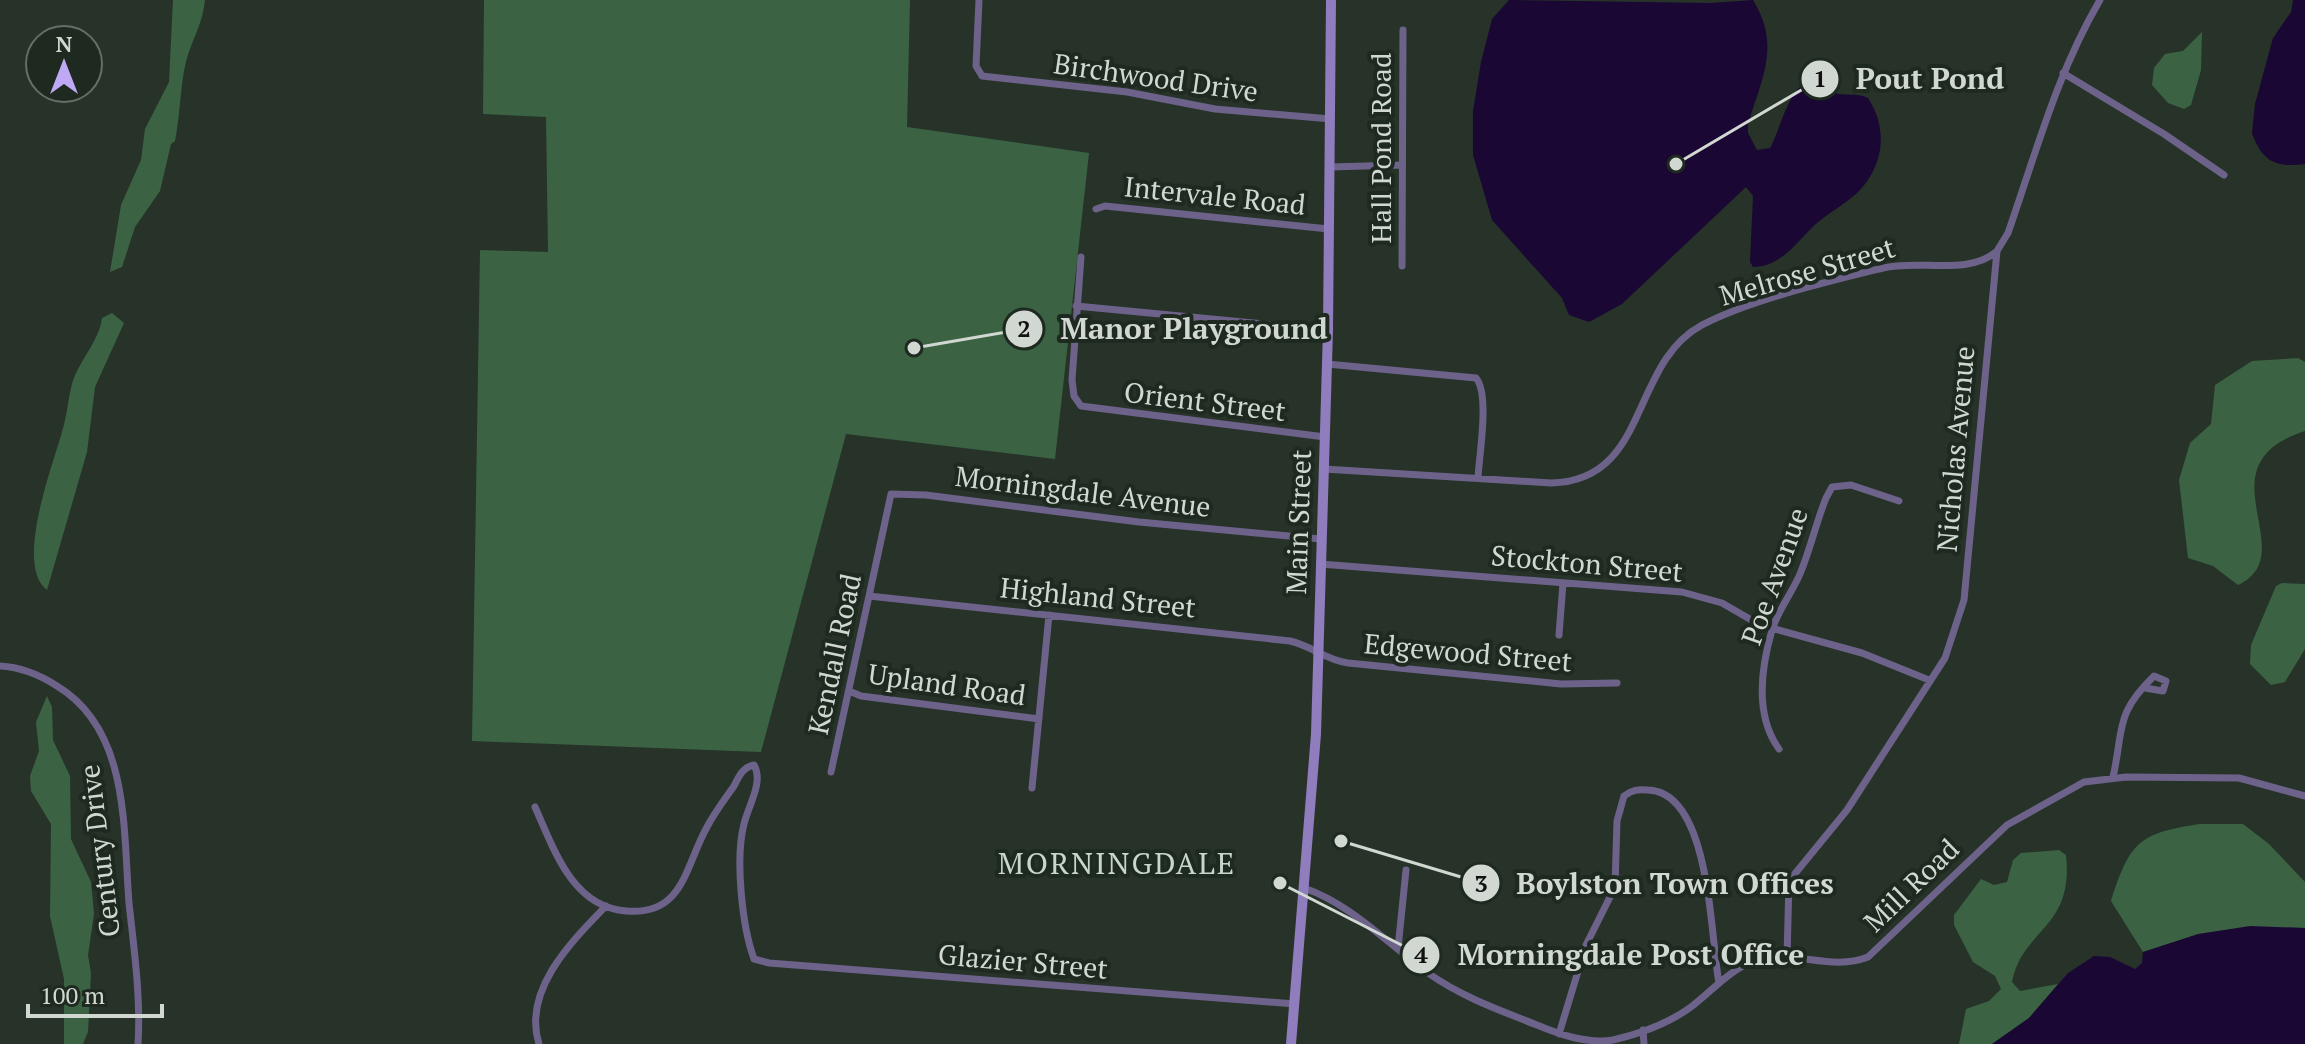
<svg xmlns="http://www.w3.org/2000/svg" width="2305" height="1044" viewBox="0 0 2305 1044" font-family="'PT Serif',serif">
<rect width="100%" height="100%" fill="#273329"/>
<path fill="#3b6343" d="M173,0h32c-3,27 -14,40 -20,66 -5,24 -5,50 -10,75l-4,3 -11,47 -25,36 -13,40 -12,5 11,-67 20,-45 4,-31 24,-47z
M484,0h426l-3,127 182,26 -34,306 -209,-25 -85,318 -289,-11 8,-491 68,2 -2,-135 -63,-3z
M2202,32l-1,38 -10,35 -7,4 -16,-6 -16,-18 2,-17 11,-14 18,-3z
M112,313l12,10 -29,64 -8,65 -40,138c-33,-25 6,-125 15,-158 5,-16 6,-33 10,-48 7,-24 27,-42 30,-66z
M2298,358l7,4v69c-107,34 0,122 -67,154l-25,-19 -25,-8 -9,-78 11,-37 21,-19 4,-39 37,-24z
M2282,583l23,1v65l-20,33 -14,3 -21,-21 1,-19 25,-59z
M47,696l5,11 1,33 17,36 1,63 20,43 3,32 -6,41 3,18 -3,59 -5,12h-19v-65l-14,-63 1,-92 -20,-33 -1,-15 9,-25 -3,-29z
M2200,824h43l26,20 36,38v46c-64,-2 -101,4 -162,24l-32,-51c19,-59 28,-68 89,-77z
M2059,850l7,5c8,75 -44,73 -54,127l8,9 38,-7 -29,34 -37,26h-33l7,-35 23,-8 12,-12 -6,-13 -22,-14 -19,-37v-10l27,-36 13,6 13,-3 6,-22 8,-7z"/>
<path fill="#1a0733" d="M1509,0l201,3 43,-3c28,45 9,78 -5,124v9l9,17 13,-2c10,-16 21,-74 47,-66 5,1 10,7 15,10 11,5 25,0 36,6 19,29 17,64 -7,91 -12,13 -30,22 -44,34 -20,18 -34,43 -64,44l-3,-5 3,-66 -7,-9 -124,117 -33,18 -20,-7 -7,-17 -70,-78 -19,-65v-44l8,-49 11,-43z
M2293,0h12v164c-28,4 -43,-2 -53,-31l3,-29 18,-66 18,-26z
M2250,926l55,2v116h-313l37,-26 39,-45 26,-17 16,1 25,12 7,-6 1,-11 55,-18z"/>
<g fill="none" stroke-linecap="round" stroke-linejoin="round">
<path stroke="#6d628a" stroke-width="7" d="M979,0l-3,66 6,10 145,16 88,17 116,10
M2063,73l101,61 60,41
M1330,167l70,-2
M1096,209l9,-3 224,23
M1081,257l-9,123 2,16 7,10 244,31
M1402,266l1,-236
M1076,306l252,24
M1327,364l149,14c14,16 3,78 2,100
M1324,469l227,14c99,-2 78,-119 151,-158 48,-25 128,-44 181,-57 35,-9 84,8 113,-16
M1320,564l362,28 40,11 38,22 102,28 67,27
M869,596l421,45c22,5 36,19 58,22l213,21 56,-1
M1559,635l4,-52
M0,666c20,1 40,9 57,20 73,44 66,143 72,217 5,46 12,95 9,141
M849,691l12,5 178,23
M1779,749c-24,-33 -18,-81 -7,-119 6,-20 20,-37 28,-56 10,-24 16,-51 26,-76l6,-11 19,-2 48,16
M831,772l60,-278 35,1 213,27 182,17
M2113,777c11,-48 1,-62 41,-101l12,5 -3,10 -18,-3
M1032,788l17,-173
M535,807c19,42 37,100 91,104 58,5 59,-45 81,-84 8,-15 18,-28 27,-41 5,-10 9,-19 20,-21 10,17 -6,41 -10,59 -9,34 -2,102 10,135l15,4 526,41
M1304,888c47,16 84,56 124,85 34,24 71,37 109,52 24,10 50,19 76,15 26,-6 56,-17 78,-33 20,-15 38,-37 63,-46 37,-13 76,11 114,-4l139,-132 77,-43 42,-5 113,1 66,18
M1398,948l8,-78
M1787,958l2,-77 58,-71 98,-152 19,-58 33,-349 11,-18c28,-80 49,-160 92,-233
M1643,1030l1,14
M1559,1034l27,-89 29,-58 2,-66 7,-25c8,-6 14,-7 24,-6 63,2 62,146 71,193
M539,1044c-17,-54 33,-103 67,-138"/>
<path stroke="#907dbd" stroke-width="10" d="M1291,1044l25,-310 12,-404 3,-330"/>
</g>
<g text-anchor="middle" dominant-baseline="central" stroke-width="8" stroke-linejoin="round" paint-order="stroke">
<g font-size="28" fill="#d1d8d2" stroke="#1e291f">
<text transform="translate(1156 77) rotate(8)">Birchwood Drive</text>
<text transform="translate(1380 148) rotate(-90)">Hall Pond Road</text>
<text transform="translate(1215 195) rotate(6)">Intervale Road</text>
<text transform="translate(1807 271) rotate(-16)">Melrose Street</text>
<text transform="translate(1205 401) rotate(7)">Orient Street</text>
<text transform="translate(1955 449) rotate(-85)">Nicholas Avenue</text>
<text transform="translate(1083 491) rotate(7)">Morningdale Avenue</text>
<text transform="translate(1298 522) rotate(-88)">Main Street</text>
<text transform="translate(1587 563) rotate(5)">Stockton Street</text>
<text transform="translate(1774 576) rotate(-70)">Poe Avenue</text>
<text transform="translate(1098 597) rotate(6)">Highland Street</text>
<text transform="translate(1468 652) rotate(5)">Edgewood Street</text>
<text transform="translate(834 654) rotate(-78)">Kendall Road</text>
<text transform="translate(947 684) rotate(8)">Upland Road</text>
<text transform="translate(99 851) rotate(-97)">Century Drive</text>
<text transform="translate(1911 885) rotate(-44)">Mill Road</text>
<text transform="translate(1023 961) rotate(5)">Glazier Street</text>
</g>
<g font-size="30" letter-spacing="2" fill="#c9d7cb" stroke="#1e291f">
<text x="1117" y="863">MORNINGDALE</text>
</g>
</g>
<path fill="none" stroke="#d1d8d2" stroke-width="3" d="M1676 164L1820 79M914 348L1024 329M1341 841L1481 883M1280 883L1421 955"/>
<g fill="#d1d8d2" stroke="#1e291f" stroke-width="3">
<circle cx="1676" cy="164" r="8"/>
<circle cx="914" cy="348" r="8"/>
<circle cx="1341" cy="841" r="8"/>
<circle cx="1280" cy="883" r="8"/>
<circle cx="1820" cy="79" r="20"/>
<circle cx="1024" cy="329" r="20"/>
<circle cx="1481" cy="883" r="20"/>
<circle cx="1421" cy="955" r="20"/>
</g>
<g font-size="24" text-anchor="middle" font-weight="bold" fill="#111">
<text x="1820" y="87">1</text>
<text x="1024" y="337">2</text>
<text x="1481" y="892">3</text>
<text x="1421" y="963">4</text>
</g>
<g font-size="30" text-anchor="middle" font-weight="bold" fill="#d1d8d2" stroke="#1e291f" stroke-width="8" stroke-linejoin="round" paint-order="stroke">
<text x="1930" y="89">Pout Pond</text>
<text x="1194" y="339">Manor Playground</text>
<text x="1675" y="894">Boylston Town Offices</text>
<text x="1631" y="965">Morningdale Post Office</text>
</g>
<g transform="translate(64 64)"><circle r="38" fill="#1e291f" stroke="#666f67" stroke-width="2"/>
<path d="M0-6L14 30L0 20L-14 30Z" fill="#bfa9f4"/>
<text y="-12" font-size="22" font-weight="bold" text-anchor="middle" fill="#d1d8d2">N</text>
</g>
<path d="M28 1004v12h134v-12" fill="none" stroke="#d1d8d2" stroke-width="4"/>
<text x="40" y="1004" font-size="24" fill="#d1d8d2" stroke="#1e291f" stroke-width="6" paint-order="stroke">100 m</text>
</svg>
